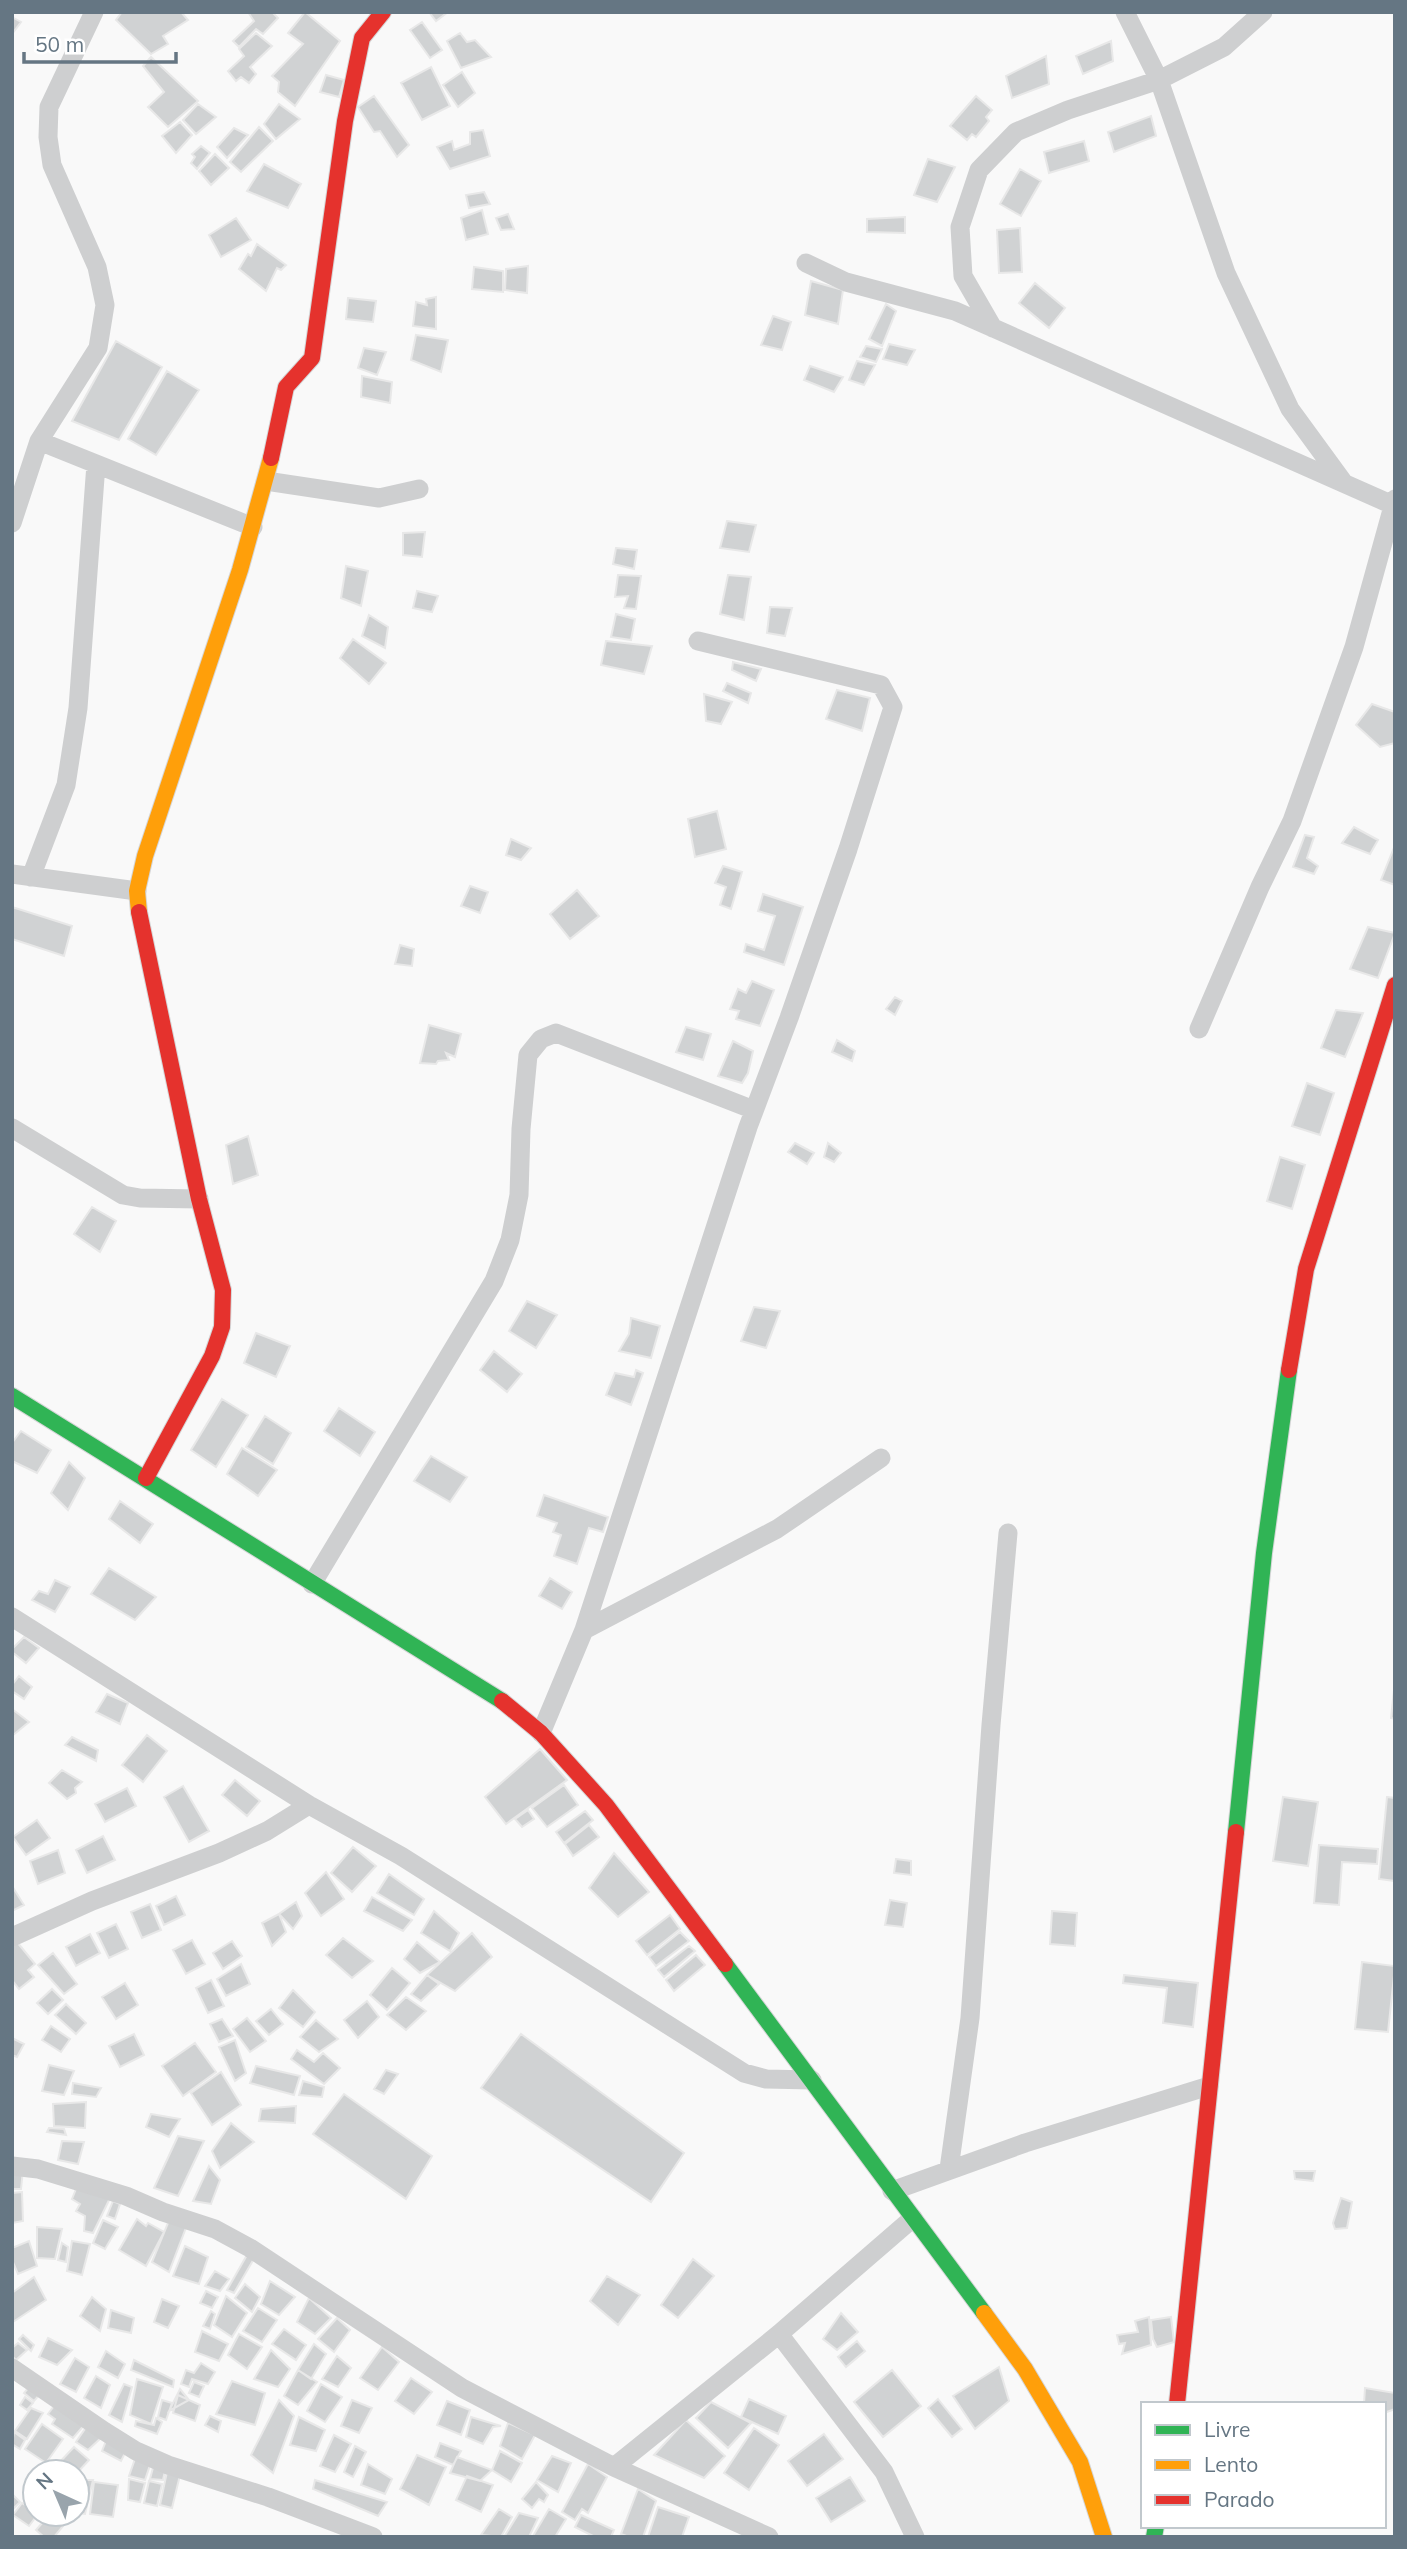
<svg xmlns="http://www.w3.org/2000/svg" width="1407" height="2549" viewBox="0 0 1407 2549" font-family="Mulish,sans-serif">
<rect width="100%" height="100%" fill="#f9f9f9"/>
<path fill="#d0d2d3" stroke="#e8e8e8" stroke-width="2" d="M122,12h59l7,8 -25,16 5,8 -17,10 -35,-34z
M248,12h24l6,6 -15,16 -7,-5 -17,18 -6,-6 21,-20z
M305,12l35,29 -45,65 -17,-14 1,-10 -7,-6 31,-32 -15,-11z
M429,12h19l-12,9z
M12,17l9,5 -9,12z
M422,22l20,28 -12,8 -20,-28z
M256,33l16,13 -22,21 6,7 -7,9 -8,-6 -5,4 -8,-10 16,-15 -5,-7z
M460,33l7,9 8,-2 16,17 -30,11 -14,-27z
M1111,41l2,20 -30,13 -7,-18z
M1046,56l3,28 -37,14 -6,-22z
M151,57l47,44 -30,26 -20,-20 16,-15 -21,-26z
M431,67l19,39 -28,14 -21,-37z
M462,72l13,21 -17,14 -15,-22z
M326,75l18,5 -5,17 -19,-5z
M374,96l35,49 -12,12 -17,-26 -6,1 -16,-25z
M976,96l16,14 -6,7 3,4 -13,16 -4,-3 -5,6 -17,-14z
M198,104l18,13 -20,17 -13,-14z
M279,104l21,15 -24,20 -12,-15z
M1151,116l5,20 -42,16 -6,-20z
M180,122l12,13 -16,18 -14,-17z
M259,127l14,14 -32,31 -11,-10z
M234,128l14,7 -21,23 -10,-11z
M483,130l7,26 -40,13 -13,-22 15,-6 2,9 16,-6v-12z
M1084,141l5,20 -40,12 -5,-21z
M201,146l9,7 -13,16 -6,-6 4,-6 -3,-3z
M215,154l14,14 -18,17 -12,-14z
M928,159l27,8 -18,35 -23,-7z
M264,164l37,20 -13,24 -41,-17z
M1020,169l21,12 -20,35 -21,-12z
M484,192l6,12 -21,4 -3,-13z
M482,210l6,24 -22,6 -5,-22z
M508,214l6,15 -13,1 -5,-12z
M905,217v16l-38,-1v-13z
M236,218l15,22 -30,17 -12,-22z
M1020,228l2,44 -23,1 -2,-43z
M257,244l29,21 -5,5 -4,-2 -11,23 -27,-22 9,-15 3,2z
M528,266l-1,27 -22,-3 1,-21z
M474,267l29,4v21l-31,-3z
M811,281l32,9 -5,34 -33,-9z
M1035,283l30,25 -16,20 -30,-25z
M436,297v32l-23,-3 3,-24 11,3 -1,-6z
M348,298l28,3 -3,21 -27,-3z
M886,304l10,7 -14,35 -13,-7z
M773,316l18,6 -9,28 -21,-5z
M416,335l32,5 -7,32 -30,-12z
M116,341l46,26 -43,73 -47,-19z
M889,344l26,6 -8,15 -24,-6z
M866,346l16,3 -6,13 -16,-5z
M364,348l22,4 -9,23 -19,-7z
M857,361l18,4 -11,20 -15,-5z
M810,366l33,11 -9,15 -30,-12z
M167,371l32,19 -43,65 -28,-16z
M362,376l30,6 -2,21 -29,-6z
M727,521l29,4 -7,27 -29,-4z
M425,532l-3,25 -19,-2v-22z
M616,548l21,2 -3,19 -21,-5z
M346,566l22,5 -7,35 -20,-8z
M618,575l23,1 -5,33 -12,-1 4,-12 -13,1z
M728,575l23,2 -7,43 -24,-6z
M417,591l21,5 -6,16 -19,-4z
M770,607l22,1 -7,28 -18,-3z
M616,614l19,5 -4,21 -20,-3z
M369,615l19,12 -3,21 -23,-12z
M353,639l33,24 -17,21 -29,-26z
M606,641l46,5 -8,28 -43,-9z
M733,662l28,7 -5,12 -24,-11z
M727,683l24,10 -3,10 -25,-12z
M837,690l33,8 -8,33 -36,-12z
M704,694l28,8 -11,22 -15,-3z
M1372,704l23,8v31l-15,4 -24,-22z
M717,811l9,38 -31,8 -7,-38z
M1354,827l24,13 -8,14 -28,-11z
M1305,835l9,2 -7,21 11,8 -4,8 -21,-7z
M511,839l20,9 -10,12 -15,-5z
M1395,845v40l-14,-5z
M723,866l19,6 -11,37 -11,-4 6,-18 -11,-4z
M470,886l18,6 -8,21 -19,-7z
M577,890l22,26 -29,23 -20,-25z
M763,894l40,13 -19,58 -40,-13 2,-8 18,6 11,-34 -17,-5z
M12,907l60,19 -8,30 -52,-17z
M1368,927l27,6 -17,45 -28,-9z
M400,945l14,4 -2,17 -17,-2z
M752,981l22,9 -14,36 -24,-7 3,-8 -9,-2 8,-20 8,4z
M895,997l7,4 -7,14 -9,-6z
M1336,1010l27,3 -18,44 -24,-9z
M429,1025l32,9 -6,23 -9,-4 3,7 -11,1 -2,3 -16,-1z
M686,1027l25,7 -8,26 -27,-8z
M837,1040l18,11 -3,10 -20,-9z
M733,1041l20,10 -5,22 -6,10 -24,-7z
M1307,1083l27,10 -14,42 -28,-9z
M248,1136l10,39 -25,9 -7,-39z
M795,1143l19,10 -7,11 -19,-12z
M828,1143l13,10 -7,9 -10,-5z
M1280,1157l25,8 -13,44 -25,-8z
M92,1207l24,14 -16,31 -26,-18z
M527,1301l30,14 -21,33 -27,-17z
M754,1307l26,4 -14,37 -25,-7z
M631,1318l29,8 -9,32 -32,-7 10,-17z
M256,1333l34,13 -14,31 -32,-14z
M494,1351l28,23 -15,18 -27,-22z
M636,1370l7,3 -12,32 -25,-10 9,-22 19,4z
M222,1399l26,16 -32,52 -25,-17z
M339,1408l36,24 -15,24 -36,-25z
M265,1416l26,17 -18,31 -27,-17z
M21,1431l30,19 -14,23 -25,-12v-18z
M242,1448l35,22 -19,26 -31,-22z
M431,1456l36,21 -17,25 -36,-21z
M69,1462l16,16 -17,32 -17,-17z
M544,1495l64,22 -5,15 -14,-4 -12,36 -23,-8 7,-21 -8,-3 4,-9 -20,-7z
M120,1501l33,23 -13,19 -31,-24z
M109,1568l47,29 -21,23 -44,-26z
M550,1578l22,14 -10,17 -23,-13z
M55,1580l15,7 -15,25 -23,-12 7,-9 9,3z
M24,1637l15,11 -13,15 -14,-11v-3z
M19,1676l13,11 -8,12 -12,-8v-6z
M1395,1681v38l-4,-1z
M107,1694l21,9 -8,21 -24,-12z
M12,1709l17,13 -17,14z
M147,1735l20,16 -24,31 -21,-17z
M72,1737l26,13 -2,11 -31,-16z
M540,1749l27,31 -61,44 -21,-27z
M62,1770l20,12 -7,6 1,5 -9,6 -18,-16z
M235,1780l25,21 -13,15 -25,-21z
M564,1785l14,20 -31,22 -15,-19z
M183,1786l26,45 -20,11 -25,-45z
M127,1788l9,18 -31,16 -10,-18z
M1283,1797l35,5 -10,64 -35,-5z
M1387,1797l8,1v83l-16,-2z
M528,1810l6,9 -12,8 -7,-8z
M585,1811l8,9 -29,23 -8,-11z
M37,1820l13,18 -24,17 -13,-18z
M589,1825l10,12 -26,19 -8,-12z
M103,1836l12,24 -28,13 -11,-23z
M1319,1845l59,4 -1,15 -35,-2 -3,43 -25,-2z
M353,1847l23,19 -24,26 -21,-19z
M58,1850l7,23 -27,11 -8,-23z
M614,1853l35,39 -31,25 -29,-29z
M896,1859l15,2v14l-17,-2z
M326,1872l18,27 -23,17 -16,-23z
M389,1874l35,25 -10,16 -37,-22z
M12,1886l12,19 -12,6z
M176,1896l9,19 -21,10 -8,-19z
M372,1897l40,23 -9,11 -39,-20z
M890,1900l17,3 -4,24 -18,-2z
M296,1902l6,14 -9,13 -14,-15z
M150,1904l11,26 -19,8 -11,-26z
M434,1911l25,22 -9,18 -29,-18z
M1052,1911l25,2 -2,33 -25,-2z
M279,1914l7,18 -14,14 -10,-23z
M670,1915l10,14 -33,26 -11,-14z
M116,1924l12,25 -19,9 -12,-25z
M680,1932l9,9 -33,25 -7,-9z
M472,1933l20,24 -37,34 -28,-16z
M90,1934l10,19 -24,13 -10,-19z
M343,1938l30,23 -21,17 -26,-23z
M192,1940l13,24 -19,10 -13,-24z
M232,1941l10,15 -19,13 -10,-16z
M17,1942l18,22 -7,6 6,7 -15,12 -7,-9v-33z
M417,1942l23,20 -20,11 -16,-14z
M689,1946l6,5 -31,26 -6,-7z
M53,1953l24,31 -13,10 -26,-29z
M696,1955l9,10 -31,26 -8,-11z
M1362,1962l33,4 -7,66 -33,-3z
M241,1964l9,20 -24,12 -9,-17z
M392,1968l18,15 -23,27 -17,-15z
M427,1975l12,9 -18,17 -10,-7z
M1124,1975l74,8 -5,44 -30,-4 4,-35 -44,-5z
M211,1980l13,26 -16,7 -12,-25z
M125,1983l13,22 -22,14 -14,-22z
M52,1989l11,11 -15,14 -11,-11z
M293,1990l22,22 -12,15 -24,-19z
M406,1997l20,14 -20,19 -19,-15z
M367,2001l12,16 -21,21 -14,-18z
M66,2004l20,19 -10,11 -21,-19z
M271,2009l12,15 -14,11 -13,-14z
M247,2018l19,23 -16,11 -17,-23z
M222,2019l11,17 -14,6 -9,-18z
M316,2020l22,19 -19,13 -19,-15z
M51,2026l19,13 -9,13 -19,-12z
M134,2034l10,21 -24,12 -11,-21z
M521,2034l163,119 -33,49 -170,-114z
M12,2038l12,6 -7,13 -5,-2z
M235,2040l11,33 -11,8 -16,-34z
M195,2043l21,29 -33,24 -21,-30z
M297,2050l17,12 9,-9 17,15 -16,16 -33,-25z
M49,2065l25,6 -10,24 -22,-4z
M256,2066l44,10 -6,19 -44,-12z
M386,2070l12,4 -14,20 -10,-5z
M221,2072l20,33 -29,20 -21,-32z
M303,2081l21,6 -2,10 -23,-2z
M73,2083l28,5 -5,9 -24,-3z
M344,2094l88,62 -26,43 -93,-65z
M86,2102l-1,26 -31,-2 -1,-22z
M296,2106l-1,17 -36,-2 2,-12z
M151,2114l29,5 -11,18 -23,-10z
M231,2123l23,19 -34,26 -8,-17z
M49,2128l15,1 2,6 -19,-3z
M178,2136l26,5 -26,55 -24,-8z
M62,2141l22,1 -6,22 -20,-4z
M209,2166l11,14 -9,24 -18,-3z
M12,2169l11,1 -2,19h-9z
M1294,2171h21l-2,10 -18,-2z
M76,2189l36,5 -19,39 -9,-2 1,-15 -9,-5 4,-7 -8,-5z
M22,2192l1,29 -11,2v-30z
M1341,2198l11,4 -5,26 -12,1 -2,-6z
M113,2201l7,3 -5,15 -8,-3z
M170,2218l17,7 -18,47 -17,-10z
M137,2219l9,7 2,-3 16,9 -18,34 -27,-16z
M103,2220l15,7 -13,22 -12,-6z
M37,2227l25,2 -7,30 -18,-1z
M29,2241l8,25 -19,8 -6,-14v-12z
M72,2241l18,3 -8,31 -15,-4z
M62,2243l6,4 -2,15 -8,-2z
M185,2246l23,11 -9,27 -26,-8z
M247,2255l8,2 -21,36 -7,-3z
M693,2259l21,17 -36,42 -17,-13z
M215,2271l14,8 -9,12 -15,-5z
M607,2276l33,19 -22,30 -28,-24z
M34,2277l12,23 -33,22 -1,-29z
M270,2281l25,16 -16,18 -18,-11z
M245,2284l15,13 -8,15 -17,-14z
M206,2291l12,6 -6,11 -12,-5z
M226,2296l21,17 -15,24 -18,-12z
M92,2297l14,12 -6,22 -20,-15z
M309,2298l22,20 -16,16 -18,-12z
M162,2299l17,7 -11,22 -14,-6z
M258,2308l19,12 -15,22 -19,-11z
M111,2310l23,8 -3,15 -23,-5z
M211,2311l4,3 -5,15 -7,-3z
M841,2313l17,19 -21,18 -14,-11z
M1149,2317l2,28 -29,9 3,-11 -6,1 -2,-9 21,-3 -3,-11z
M1171,2317l3,25 -17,5 -4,-8 -2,-19z
M337,2318l13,12 -16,22 -16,-13z
M284,2329l22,16 -10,15 -24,-16z
M202,2331l26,13 -9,17 -24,-9z
M239,2334l23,13 -15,22 -19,-14z
M23,2335l11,10 -3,6 -12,-12z
M48,2338l24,12 -15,15 -18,-8z
M857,2341l8,10 -19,16 -8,-10z
M18,2343l9,7 -11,10 -4,-4v-8z
M314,2344l12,10 -15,25 -13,-9z
M382,2347l17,15 -21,28 -18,-12z
M271,2350l19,19 -12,18 -24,-8z
M106,2351l19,13 -7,14 -20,-11z
M337,2356l14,12 -13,19 -16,-8z
M75,2358l14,9 -13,25 -16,-8z
M134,2360l40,20 -1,7 -42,-17z
M201,2363l14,9 -7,12 -16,-5 -3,8 -8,-3 5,-14 8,3z
M999,2367l10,34 -34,28 -22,-33z
M298,2370l19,12 -19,23 -14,-9z
M892,2370l29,36 -38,31 -29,-35z
M96,2376l14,9 -9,23 -17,-10z
M411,2378l21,14 -18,22 -19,-13z
M137,2379l26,8 -12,37 -21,-9z
M232,2381l33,12 -10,32 -39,-11z
M194,2382l10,4 -5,11 -10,-4z
M124,2384l8,3 -10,35 -13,-7z
M321,2384l21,13 -17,25 -18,-11z
M29,2387l13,5 -8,9 -10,-8z
M1365,2388l30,5v16l-11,4v-9h-20z
M180,2389l9,11 -20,11z
M178,2395l22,10 -5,16 -22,-8z
M25,2397l8,6 -6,7 -7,-5z
M749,2399l37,17 -8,18 -37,-17z
M938,2399l24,30 -10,8 -24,-29z
M162,2400l10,3 -6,17 -8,-3z
M279,2400l15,16 -21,57 -22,-18z
M352,2400l20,8 -13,25 -18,-7z
M447,2401l23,9 -9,25 -24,-10z
M57,2402l30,20 -14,16 -21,-14 3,-5 -7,-5z
M711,2402l40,21 -23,25 -32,-30z
M31,2408l12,5 -16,26 -12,-8z
M210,2416l11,5 -3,11 -13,-7z
M299,2417l26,13 -9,21 -26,-6z
M471,2417l30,9 -8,1 -10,17 -17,-7z
M156,2418l6,4 -5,12 -22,-8 1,-5 18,4z
M686,2420l39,36 -21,22 -50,-23z
M508,2423l27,12 -13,24 -22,-13z
M42,2424l21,15 -17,24 -21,-14z
M87,2426l15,11 -14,13 -12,-8z
M754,2428l25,17 -30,45 -25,-17z
M14,2432l11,8 -5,9 -8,-5z
M824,2434l19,25 -36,27 -19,-25z
M334,2435l17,9 -16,28 -15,-6z
M106,2441l20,10 -5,10 -19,-10z
M440,2443l21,8 -8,14 -18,-8z
M355,2446l11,6 -13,25 -9,-5z
M74,2447l15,13 -12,13 -12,-1 -8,-7z
M500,2451l22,12 -11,19 -19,-12z
M417,2455l29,12 -17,38 -29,-16z
M136,2456l16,3 -7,21 -16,-4z
M552,2456l19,7 -13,29 -21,-12z
M457,2457l35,13 -12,11 -30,-8z
M155,2460l11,6 -3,14 -13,-1z
M368,2464l24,15 -7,15 -24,-9z
M588,2464l19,13 -19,36 -6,-4 -7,11 -13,-8z
M50,2465l8,7h-14z
M168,2467l13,4 -9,37 -12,-3z
M467,2476l26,9 -12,27 -25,-12z
M850,2477l15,24 -34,21 -15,-24z
M129,2479l16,4 -5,19 -12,-2z
M77,2480h16l-8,34 -8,-1z
M315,2480l72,22 -9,14 -65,-27z
M149,2481l13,3 -5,22 -13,-3z
M94,2482l24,3 -5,32 -23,-3z
M536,2482l12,13 -4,7 -5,-3 -7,9 -10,-9z
M638,2489l18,12 -13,36h-14l-8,-3z
M12,2494l8,8 -8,8z
M22,2503l16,11 -9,12 -16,-11z
M658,2507l31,10 -7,20h-34z
M499,2509l13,8 -11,20 -20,-2z
M549,2509l17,10 -11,18 -22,-1z
M519,2513l19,5 -9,19h-25z
M50,2514l14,11 -10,12h-10l-8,-7z
M581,2515l33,15 -3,7h-16l-20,-10z"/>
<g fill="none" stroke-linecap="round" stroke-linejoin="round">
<g stroke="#d5d6d7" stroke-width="18">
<path id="fast" d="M12,1396l490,305
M1236,1832l28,-279 25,-183
M725,1964l259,349
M1154,2537l2,-11"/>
</g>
<g stroke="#d5d6d7" stroke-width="18">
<path id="slow" d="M139,912l-2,-21 8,-35 95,-286 31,-112
M984,2313l41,56 55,93 24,75"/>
</g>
<g stroke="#d5d6d7" stroke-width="18">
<path id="jam" d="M271,458l15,-71 26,-29 33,-237 17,-83 21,-26
M139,912l60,287 24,91 -1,37 -10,29 -66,122
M1289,1370l17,-101 89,-284
M502,1701l39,32 65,72 119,159
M1177,2404l59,-572"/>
</g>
<path stroke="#cecfd0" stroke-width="19" d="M1125,12l34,68 67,193 64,136 54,74
M806,263l40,19 109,29 440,195
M993,328l-30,-52 -3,-49 19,-57 37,-38 52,-22 91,-30 65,-33 39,-35
M39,441l214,86
M266,481l113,17 40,-9
M12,523l27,-82 59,-93 7,-43 -8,-38 -45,-102 -4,-28 1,-30 45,-95
M12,874l125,17
M31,877l35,-92 12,-77 18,-244
M1199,1029l61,-142 32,-66 62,-174 41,-148
M12,1128l111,67 17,3 59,1
M312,1584l182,-303 16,-41 9,-45 2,-66 7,-74 13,-16 15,-6 198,77
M12,1617l297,188 92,51 343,217 22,6 46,1
M584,1630l193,-101 104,-71
M541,1733l43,-103 164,-503 41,-109 59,-169 45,-142 -12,-22 -183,-44
M12,1937l80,-36 127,-48 48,-22 42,-26
M12,2166l26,3 88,27 37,16 52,17 35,19 212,140 152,79 155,70
M949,2169l21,-151 21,-293 17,-192
M892,2191l133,-48 184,-57
M779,2334l105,138 31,65
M12,2368l92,63 32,20 32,14 100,32 105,40
M614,2467l165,-133 134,-116"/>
<use href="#fast" stroke="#30b455" stroke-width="16"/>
<use href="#slow" stroke="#ff9f0a" stroke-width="16"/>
<use href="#jam" stroke="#e5322d" stroke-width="16"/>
</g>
<rect width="1407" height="2549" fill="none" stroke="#657683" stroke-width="28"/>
<rect x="1141" y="2402" width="245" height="126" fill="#ffffff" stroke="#c1c8cd" stroke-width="2"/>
<rect x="1155" y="2425" width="35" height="10" fill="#30b455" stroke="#c1c8cd" stroke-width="2"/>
<text x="1204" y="2437" font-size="21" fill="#657683">Livre</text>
<rect x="1155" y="2460" width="35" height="10" fill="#ff9f0a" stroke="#c1c8cd" stroke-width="2"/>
<text x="1204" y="2472" font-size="21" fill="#657683">Lento</text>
<rect x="1155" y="2495" width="35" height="10" fill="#e5322d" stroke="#c1c8cd" stroke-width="2"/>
<text x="1204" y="2507" font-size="21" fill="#657683">Parado</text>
<g transform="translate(56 2493) rotate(316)"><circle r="33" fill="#ffffff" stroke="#c1c8cd" stroke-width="2"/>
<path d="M0-5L12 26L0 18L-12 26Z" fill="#99a4ac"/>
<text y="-10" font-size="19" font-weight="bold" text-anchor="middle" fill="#657683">N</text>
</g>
<path d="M24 52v10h152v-10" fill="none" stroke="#657683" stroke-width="3.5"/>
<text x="35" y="52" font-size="21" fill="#657683" stroke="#ffffff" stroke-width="5" paint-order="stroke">50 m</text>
</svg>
